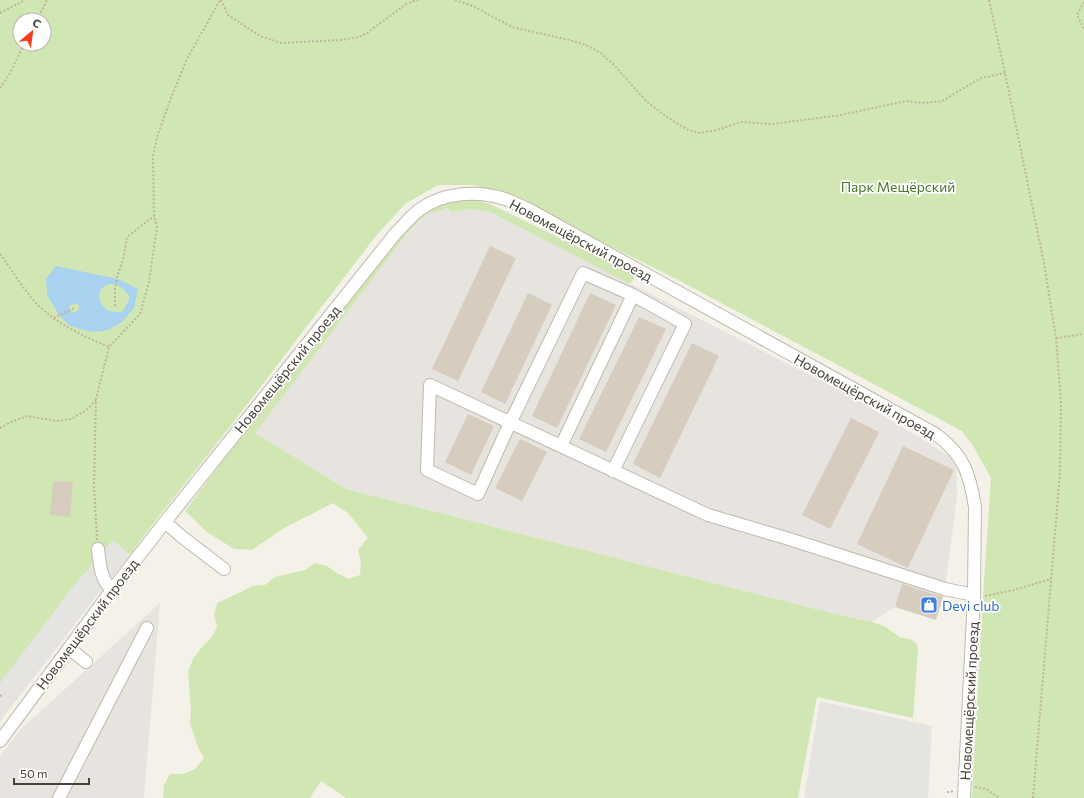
<svg xmlns="http://www.w3.org/2000/svg" width="1084" height="798" viewBox="0 0 1084 798" font-family="Commissioner,sans-serif">
<rect width="100%" height="100%" fill="#f4f1e9"/>
<path fill="#e7e3de" d="M447,208l5,4 18,-3 20,3 361,184 105,64 1,37 -12,92 -9,31 -41,-13 -23,15 -61,-14 -465,-119 -92,-56 155,-202 16,-16z
M160,603l-16,195h-144v-42l21,-27z"/>
<path fill="#d0e7b3" fill-rule="evenodd" d="M0,0h1084v798h-112l11,-202 8,-118 -18,-32 -11,-15 -286,-152 -154,-77 -27,-11 -22,-6h-35l-33,19 -30,33 -139,182 -83,105 -23,31 -32,39 -98,127zM20,20h24v24h-24z
M471,199l19,5 146,71 -6,9 -140,-72 -20,-3 -18,3 -5,-4 -22,7 -16,16 -154,202 91,56 465,119 61,14 12,4 16,11 12,3 5,4 1,6 -5,68 -96,-21 -19,101h-452l-25,-17 -11,17h-147l1,-13 6,-11h14l11,-5 9,-11 -6,-10 -8,-25 1,-12 -3,-39 5,-13 8,-11 10,-10 6,-11 -3,-12 3,-12 24,-11 11,-6 13,-1 10,-8 30,-7 10,-7 12,3 10,7 11,6 12,-4 1,-13 -3,-12 10,-12 -20,-25 -15,-10 -49,25 -32,22 -18,-1 -27,-17 -22,-21 60,-80 158,-201 17,-17 21,-11z"/>
<path fill="#e6e4e1" d="M113,540l17,15 -32,39 -98,127v-38l71,-94z
M820,701l112,25 -4,72h-124z"/>
<path fill="#a8d2ef" fill-rule="evenodd" d="M56,266l62,13 20,10 -4,19 -12,14 -14,8 -16,2 -22,-6 -11,-11 -12,-20 -1,-16zM113,284c8,2 12,6 17,13l-3,7 -5,8c-4,0 -9,0 -13,-1 -10,-5 -15,-21 -2,-26 2,-1 4,-1 6,-1zM76,304l3,1v4l-5,4 -3,-2 -2,-3 1,-3z"/>
<path fill="#d6cdbf" d="M490,246l26,12 -58,123 -26,-12z
M528,293l24,12 -47,99 -24,-12z
M590,293l26,12 -59,123 -25,-12z
M639,317l27,12 -60,123 -27,-13z
M692,343l27,13 -59,122 -27,-14z
M468,414l26,12 -23,49 -26,-13z
M851,418l28,14 -49,97 -28,-14z
M520,439l27,13 -25,49 -27,-13z
M903,446l51,24 -46,98 -51,-24z
M53,481l20,1 -3,35 -20,-2z
M902,584l41,13 -7,23 -41,-13z"/>
<g fill="none" stroke-linecap="round" stroke-linejoin="round">
<g stroke="#c0b9ac" stroke-width="14">
<path id="minor" d="M561,446l72,-151 -50,-22 -73,150 -32,71 -51,-24 3,-85 278,130 78,23 159,51 29,6
M613,471l72,-147 -52,-29
M165,522l16,14 43,33
M98,549c2,15 2,30 14,41
M69,648l17,14
M0,741l112,-151 53,-68 230,-288c8,-8 15,-17 24,-24 24,-18 58,-20 86,-11 8,3 15,7 23,10l409,226c27,20 33,40 38,72l-1,88 -10,203
M59,798l88,-170"/>
</g>
<path stroke="#c1b49d" stroke-width="2" stroke-dasharray="2 2" stroke-linecap="butt" d="M221,0l7,15 32,21 21,7 60,-3 18,-3 8,-4 39,-29 8,-3 5,-1
M455,0l18,6 39,21 57,13 17,5 15,8 14,13 31,35 21,16 21,13 12,3 17,-3 24,-8 31,2 69,-9 65,-14 18,2 18,-2 39,-23 24,-5
M989,0l16,73 39,190 12,75 5,65 -1,70 -27,325
M1084,2l-7,13 7,14
M0,13l25,-13
M37,20l10,-20
M0,88l9,-13 15,-31
M0,254c12,16 23,35 37,50 20,20 46,32 72,43
M115,306v-18l2,-11 6,-17 4,-23 27,-21
M54,318l20,-10
M1056,338l28,-4
M0,428l11,-6 16,-6 30,5 14,-2 14,-8 11,-11
M97,540l-3,-54 2,-87 13,-52 31,-33 9,-32 8,-55 -3,-11 -1,-60 4,-19 14,-39 16,-39 33,-59
M985,596l29,-6 37,-11
M0,695l2,2
M975,787l11,2 13,9
M947,792h4l3,-2"/>
<use href="#minor" stroke="#fff" stroke-width="12"/>
</g>
<defs>
<g id="shop-square" transform="scale(0.9)"><rect x="-9" y="-9" width="18" height="18" rx="4" fill="#3f7fe0" stroke="#fff"/><path d="M-5-2.5h2.3a2.7 3.5 0 0 1 5.4 0H5L5.5 6h-11ZM-1.5-2.5h3a1.5 2.3 0 0 0-3 0Z" fill="#fff"/></g>
</defs>
<g fill-rule="evenodd">
<use href="#shop-square" x="929" y="605"/>
</g>
<g text-anchor="middle" dominant-baseline="central" stroke-width="3.5" stroke-linejoin="round" paint-order="stroke">
<g font-size="14" fill="#49792b" stroke="#fff">
<text x="898" y="186">Парк Мещёрский</text>
</g>
<g font-size="14" fill="#484238" stroke="#fff">
<text transform="translate(581 240) rotate(28)">Новомещёрский проезд</text>
<text transform="translate(287 369) rotate(-51)">Новомещёрский проезд</text>
<text transform="translate(865 396) rotate(29)">Новомещёрский проезд</text>
<text transform="translate(87 624) rotate(-53)">Новомещёрский проезд</text>
<text transform="translate(969 701) rotate(-87)">Новомещёрский проезд</text>
</g>
<g font-size="14" fill="#366cbe" stroke="#fff" text-anchor="start">
<text x="942" y="605">Devi club</text>
</g>
</g>
<g transform="translate(32 32) rotate(29)"><circle r="19" fill="#ffffff" stroke="#b6b3af"/>
<path d="M0-3L7 15L0 10L-7 15Z" fill="#f53e1f"/>
<text y="-6" font-size="11" font-weight="bold" text-anchor="middle" fill="#484238">С</text>
</g>
<path d="M14 778v6h75v-6" fill="none" stroke="#484238" stroke-width="2"/>
<text x="20" y="778" font-size="12" fill="#484238" stroke="#ffffff" stroke-width="3" paint-order="stroke">50 m</text>
</svg>
